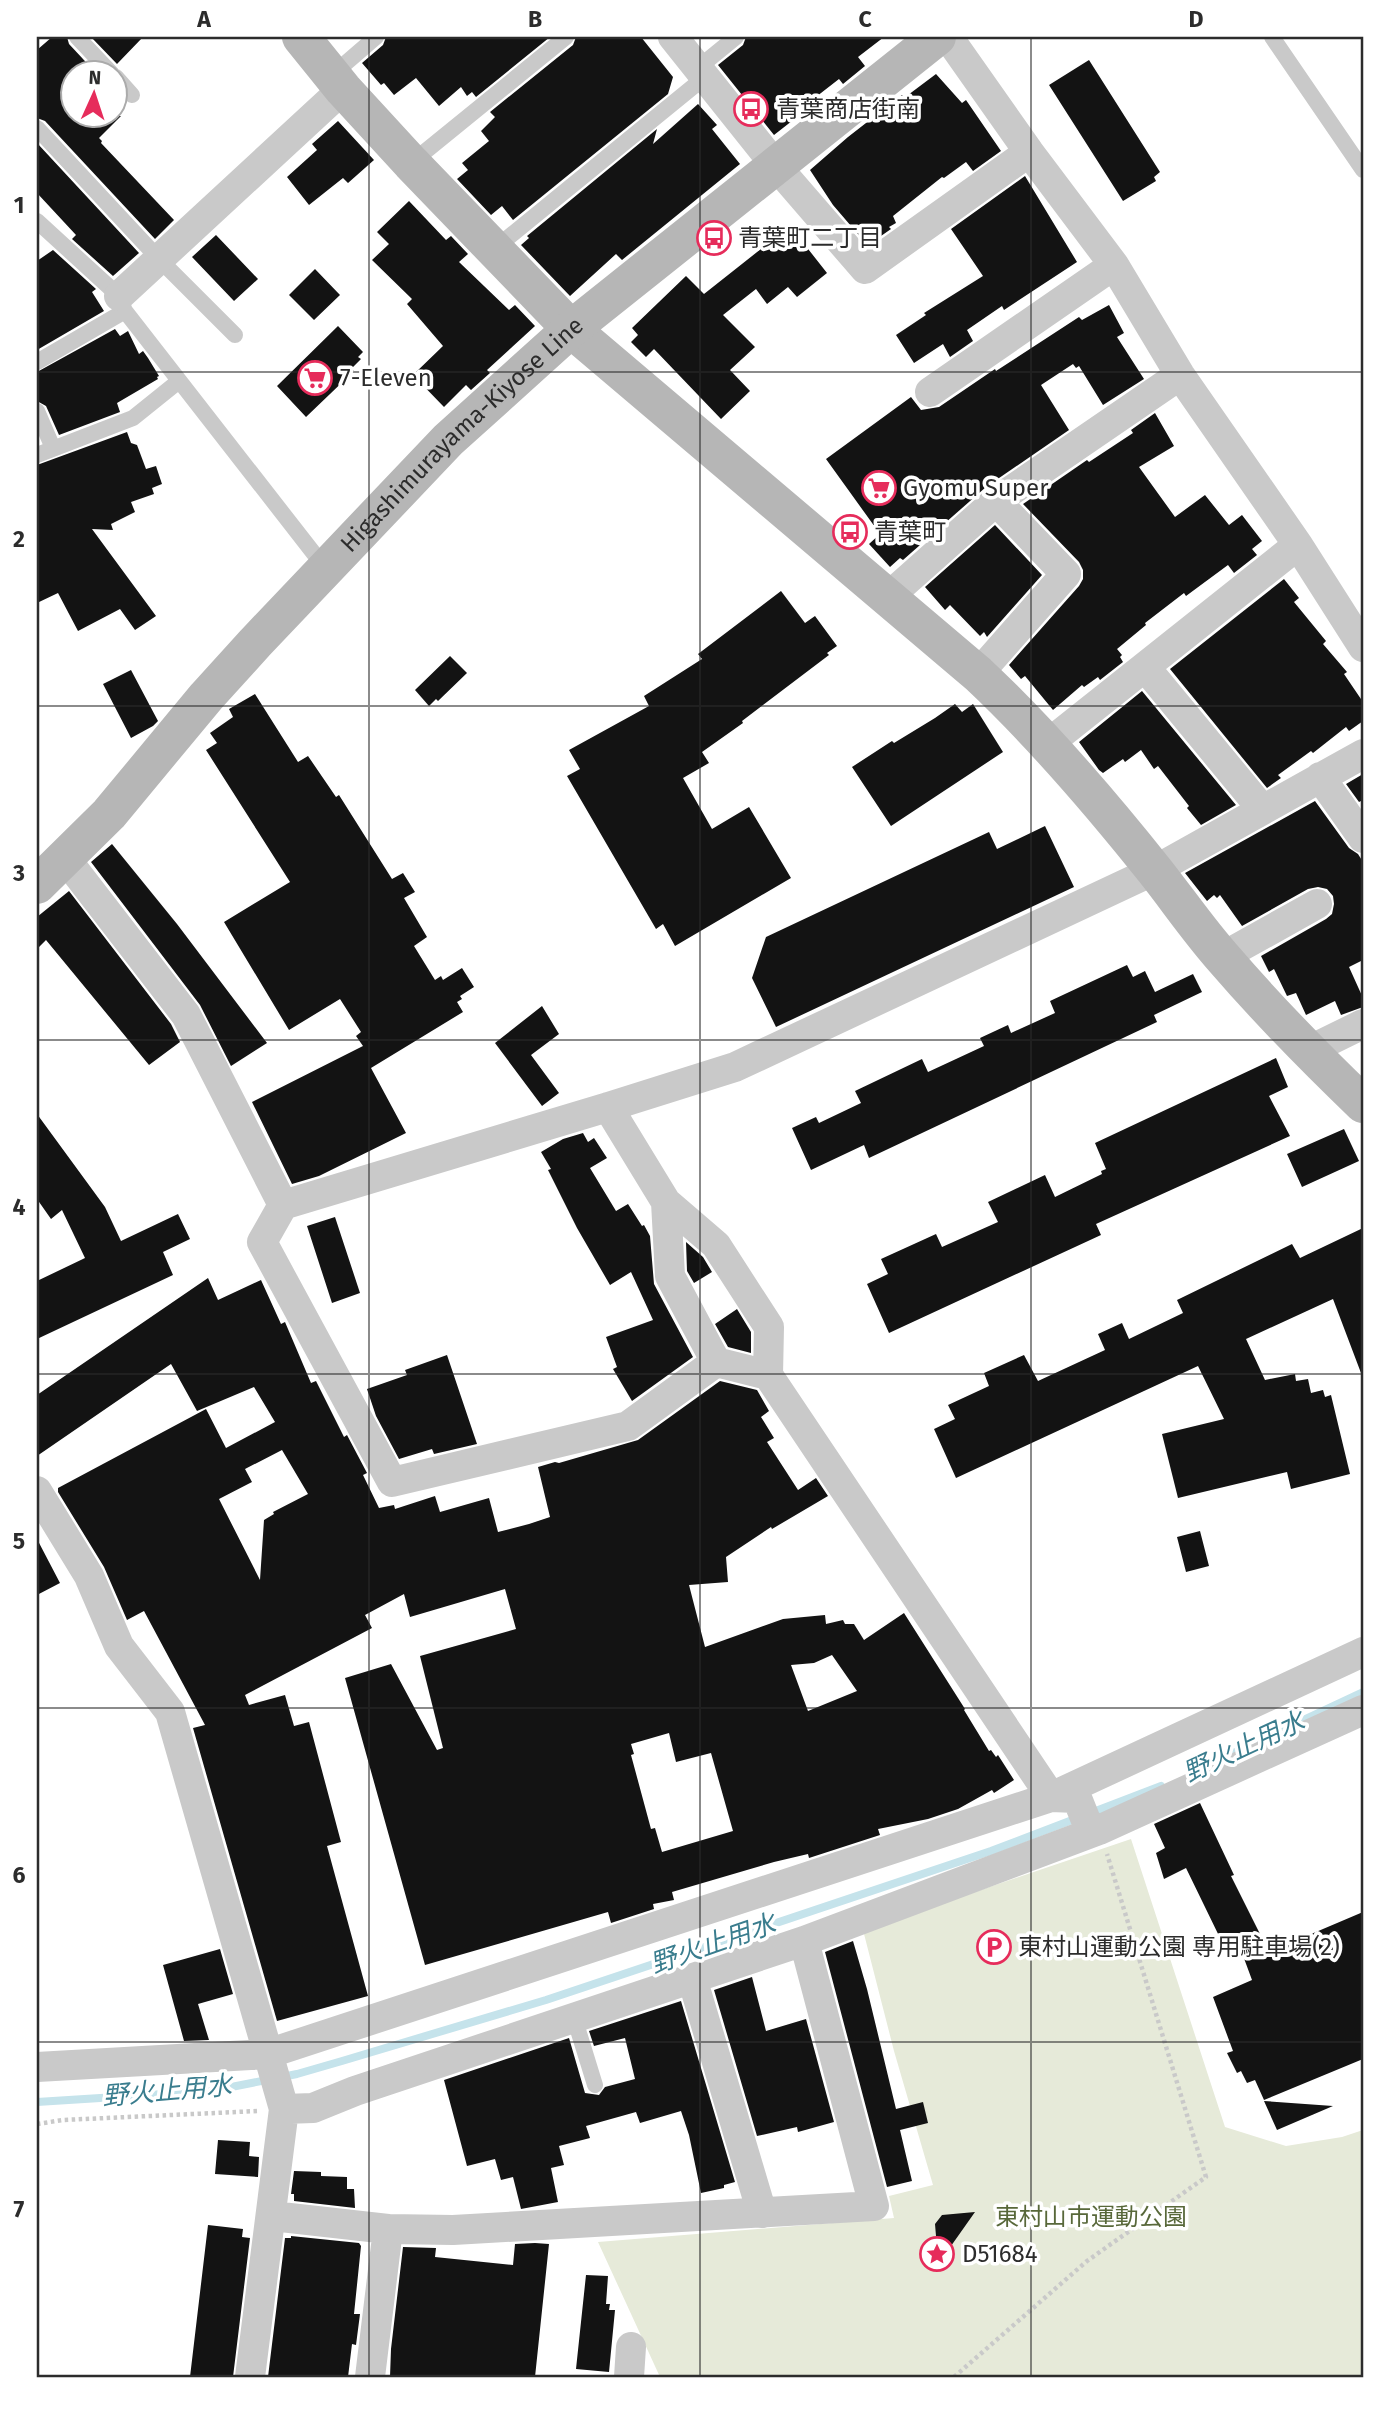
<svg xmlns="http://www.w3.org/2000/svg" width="1400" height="2414" viewBox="0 0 1400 2414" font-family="'Fira Sans','Noto Sans JP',sans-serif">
<rect width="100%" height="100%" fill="#fff"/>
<path fill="#e6ead9" d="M1131,1839l94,288 61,19 56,-9 21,-7v247h-703l-62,-135 296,-24 -5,-22 44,-11 -39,-134 -31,-121z"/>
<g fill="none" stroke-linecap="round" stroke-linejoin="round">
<path stroke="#c5e3eb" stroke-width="8" d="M1233,1753l130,-61
M37,2102l174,-11 86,-17 45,-13 204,-61 445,-149 170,-65"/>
</g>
<path fill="#131313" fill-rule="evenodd" d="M52,37h15l2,7 28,30h-23v42h47l-22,22 3,3 -1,2 73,77 -19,19 -110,-118 -8,-3v-68z
M91,37h52l-26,27z
M386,37h164l-74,60 -4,-5 -5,4 -6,-9 -22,19 -23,-28 -22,17 -10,-12 -3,2 -19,-22 21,-18z
M576,37h65l32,40 -5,17 -155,126 -11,-14 -11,9 -34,-36 11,-9 -6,-7 27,-22 -8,-10 14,-14 -5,-5 83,-67z
M746,37h138l-26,20 7,9 -22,18 -4,-5 -45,35 3,3 -23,18 -56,-70 25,-20z
M1089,60l71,112 -6,5 2,4 -33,20 -74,-116z
M936,74l26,29 4,-3 35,51 -28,20 -7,-9 -22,16 -2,-1 -49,39 3,7 -7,4 2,2 -20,14 -5,-5 -3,2 -30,-35 -23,-35 38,-33 54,-42 2,3z
M698,104l19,21 -5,4 28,35 -118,96 -6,-6 -46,42 -49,-51 8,-7 -2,-2 130,-107 -4,15z
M338,121l36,39 -26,23 -5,-5 -34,27 -22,-28 30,-27 -5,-6z
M37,143l102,110 -26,23 -41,-37 4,-4 -39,-42z
M1025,176l52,86 -73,48 -2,-4 -35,24 6,11 -23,16 -7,-13 -29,19 -18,-28 30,-20 -2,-2 59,-37 -32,-47z
M409,201l37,39 5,-4 17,18 -9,8 50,48 6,-5 20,21 -48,44 3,3 -19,17 -5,-5 -22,22 -31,-32 30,-29 -36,-42 5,-5 -40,-39 17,-16 -12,-12z
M790,226l37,47 -30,24 -9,-10 -21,17 -11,-15 -33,26 32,32 -25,23 20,21 -29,28 -67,-70 -8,8 -15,-15 7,-7 -6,-7 54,-52 18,18z
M216,235l42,44 -24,22 -42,-44z
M53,250l43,39 -4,3 12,19 -67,39v-89z
M315,269l25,26 -26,25 -25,-25z
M1109,305l15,28 -7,4 27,42 -41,26 -24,-39 -3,2 -3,-4 -32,21 28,45 -83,57 -83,73 -3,-2 -10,9 -21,-23 11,-10 -54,-75 85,-62 10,13 18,-3 56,-38 1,2 83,-54 3,3z
M338,326l25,26 -5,5 3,2 -10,10 3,2 -48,46 -29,-31z
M115,329l5,7 8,-5 11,23 4,-3 5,7 11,18 -2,1 1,2 -41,24 3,9 -61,23 -13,-29 -9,-5v-29z
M1155,413l19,33 -35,21 36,50 30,-22 24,30 13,-10 20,26 -10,8 5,6 -23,18 -6,-8 -42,31 -2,-3 -39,30 1,2 -29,24 5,6 -2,2 3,5 -23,18 -2,-3 -14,10 -2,-2 -29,25 -28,-34 -4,3 -12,-14 70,-79 4,-7v-9l-4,-8 -56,-58 64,-44 2,2 44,-29 -2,-3z
M127,432l4,11 6,2 9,24 10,-3 6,18 -10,4 2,6 -23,8 4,10 -24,12 2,6 -21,-1 64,87 -21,14 -15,-21 -42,22 -20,-38 -21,10v-138z
M995,525l47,50 -55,62 -3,-5 -4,4 -30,-31 -5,5 -20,-23z
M1284,579l15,19 -5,4 32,39 -3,3 24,28 -3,2 19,28v19l-14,10 -3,-4 -33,26 -2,-2 -33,24 3,3 -14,10 -97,-119z
M781,591l24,32 10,-7 22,30 -10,7 2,2 -87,66 1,2 -41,29 7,11 -26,15 29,51 37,-22 42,71 -116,68 -12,-22 -7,5 -89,-153 13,-7 -11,-19 80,-44 -5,-10 58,-37 -4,-5z
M450,656l17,17 -29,28 -2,-2 -7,7 -14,-16z
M131,670l27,51 -5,5 -22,12 -28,-54z
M1142,691l94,114 -35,20 -14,-17 2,-2 -31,-40 -4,3 -13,-19 -16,12 -2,-3 -20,14 -4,-3 -20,-28z
M255,694l43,68 10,-6 28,41 3,-2 53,84 11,-6 12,19 -11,6 23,39 -13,9 21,34 6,-4 2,4 19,-12 12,19 -14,9 2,3 -5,3 6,10 -92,56 35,65 -87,43 -27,8 -40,-82 111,-56 -7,-10 5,-4 -21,-33 -51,31 -65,-108 66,-40 -84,-132 11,-7 -7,-10 23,-16 -4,-8z
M955,704l7,8 11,-8 30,48 -112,74 -39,-59 40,-26 2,2 41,-25z
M1363,774v26l-4,2 -13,-18z
M1315,801l34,47 9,6 5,8v98l-14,7 14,31v9l-22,8 -6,-14 -29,14 -10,-22 -9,3 -13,-27 -5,3 -8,-16 65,-37 6,-5 2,-10 -1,-8 -6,-7 -9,-2 -10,2 -66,37 -22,-31 -3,3 -3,-3 -7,6 -22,-28z
M1045,826l29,61 -298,140 -24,-49 14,-41 223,-105 8,17z
M112,844l65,80 90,119 -36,23 -31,-61 -109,-143z
M69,891l102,133 9,18 -31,23 -103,-125 -9,9v-32z
M1127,965l6,12 12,-6 10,21 38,-18 9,18 -48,23 3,7 -288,136 -5,-13 -53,25 -19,-42 24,-11 3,6 42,-20 -6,-12 67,-32 6,13 56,-26 -4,-8 28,-13 3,8 44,-20 -5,-12z
M542,1006l17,28 -28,21 28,38 -17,13 -47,-63z
M1276,1058l12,29 -19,9 21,40 -194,88 5,11 -212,98 -22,-49 21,-10 -7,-15 55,-25 6,13 56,-25 -10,-20 57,-27 10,22 47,-23 -1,-3 5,-2 -11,-26z
M37,1114l68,93 16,34 57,-27 12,25 -27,13 10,23 -136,64v-58l48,-23 -23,-48 -11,9 -14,-20z
M1344,1129l15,32 -57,26 -15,-33z
M583,1133l5,9 6,-4 13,20 -17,10 26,43 12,-7 14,22 2,-1 6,11 4,48 39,73 -61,44 -19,-32 4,-2 -11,-30 47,-17 -22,-48 -21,13 -33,-57 -29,-58 3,-1 -10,-17 22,-13z
M335,1217l25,76 -28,10 -25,-77z
M1363,1228v145h-2l-28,-74 -87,40 19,41 30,-6 1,7 12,-2 3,14 12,-3 2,7 6,-2 19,79 -59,15 -4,-17 -109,26 -16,-64 62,-15 -26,-53 -242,112 -22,-49 21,-10 -7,-14 41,-19 -5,-13 40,-18 14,26 67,-31 -7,-16 24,-11 7,16 54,-26 -6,-13 115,-56 8,14z
M686,1242l17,15 9,15 -18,11 -7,-12z
M208,1278l10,22 43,-20 20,44 4,-2 26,61 5,-2 28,56 3,-2 20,38 -4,2 16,33 15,-3 1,4 40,-13 5,16 49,-14 9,34 31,-8 21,-7 -12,-50 17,-5 4,1 79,-23 82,-59 37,9 12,21 -8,6 13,21 -7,4 31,48 18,-12 12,18 -56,33 -1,-2 -45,30 2,25 -39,3 16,62 78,-28 42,-4 1,9 17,-4 2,4h9l10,16 40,-27 61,96 -1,1 25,41 2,-1 5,7 2,-2 16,25 -20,13 -2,-3 -34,19 -30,10 -50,10 2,6 -71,23 -1,-4 -34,8 -102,30 2,8 -21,4 1,5 -43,14 -3,-11 -183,53 -80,-287 46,-14 46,86 6,-2 -23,-92 96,-27 -11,-40 -95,28 -6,-23 -39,21 7,13 -127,67 4,10 36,-10 9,31 15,-4 32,120 -14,4 41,150 -91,25 -84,-293 12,-3 -61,-114 -17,9 -23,-53 -46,-75v-4l148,-79 20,39 49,-26 -21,-35 -57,24 -26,-47 -134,92v-61zM282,1450l26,44 -35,18 1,2 -10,6 -4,60 -41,-81 33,-17 -7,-13zM832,1655l25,36 -49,20 -17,-46 23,-2zM669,1733l7,29 35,-9 22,78 -71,21 -7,-24 -4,1 -20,-74 3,-1 -3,-10z
M737,1309l14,23v21l-23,-6 -13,-23z
M447,1355l30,89 -43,10 -2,-5 -33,10 -23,-43 -9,-27 40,-14 -2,-5z
M1200,1531l9,35 -23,6 -9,-35z
M37,1539l23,44 -23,12z
M1200,1803l34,72 -3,1 38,76 94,-40v147l-99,41 -9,-20 -8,3 -6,-12 -4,2 -10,-20 6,-2 -20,-54 39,-17 -17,-46 -14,6 -35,-72 -22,11 -8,-26 9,-5 -11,-24z
M853,1941l14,48 29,120 27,-7 5,21 -28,7 12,51 -25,6 -62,-235z
M220,1949l13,45 -35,10 11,36 -25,1 -21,-76z
M752,1977l14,54 40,-12 28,103 -36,10 -1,-5 -40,9 -43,-146z
M681,2001l54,181 -11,3v3l-23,5 -12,-58 -8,-24 -41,12 -4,-11 -50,14 4,12 -31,8 5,19 -13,3 7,34 -37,7 -8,-32 -12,3 -6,-21 -28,7 -23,-86 125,-42 16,55 14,2 6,-8 30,-8 -10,-41 -31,8 -5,-15z
M1264,2101l69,5 -56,24z
M218,2140l32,2 -1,14 10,1 -1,20 -43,-3z
M294,2171l27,1v4l26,1v12h7l1,19 -61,-7v-7h-3z
M975,2212l-24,34 -14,2 -2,-24 7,-9z
M208,2225l35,4 -1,8 8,1 -17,139h-43z
M291,2236l68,7 2,3 -7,68h6l-4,31 -4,-1 -4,33h-80l17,-139h6z
M535,2243l14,1 -14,133h-145l1,-28 12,-102 33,1 -1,9 78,8 2,-21z
M586,2275l22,1 -2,28h4l-1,6h6l-6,62 -33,-3z"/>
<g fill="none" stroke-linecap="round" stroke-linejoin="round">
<path stroke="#c9c9c9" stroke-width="4.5" stroke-dasharray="3.5 3.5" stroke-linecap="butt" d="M37,2124l26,-4 195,-9
M954,2377l133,-116 119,-84 -99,-323"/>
<path stroke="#c9c9c9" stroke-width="16" d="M77,37l35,37
M1272,37l91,133
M698,68l38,-31
M332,75l44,-38
M116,77l16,18
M37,128l122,131 76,76
M411,163l155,-126
M37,221l82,75 6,15 201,258
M493,250l212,-173
M37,362l88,-51
M37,411l16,37
M37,455l96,-37 46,-37
M574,2017l21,68"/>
<path stroke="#c9c9c9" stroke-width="30" d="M673,37l103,129 89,103 164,-117
M948,37l81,115 85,113 66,110 118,170 65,102
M119,296l224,-207
M930,392l184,-127
M996,501l184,-126
M888,597l108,-96 70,73 -88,100
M1145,667l117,142
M1049,743l249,-198
M1320,777l43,61
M65,858l121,157 97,190 325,-98 127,-40 420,-197 208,-116
M1222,957l95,-53
M1308,1051l55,-27
M608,1107l58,95 4,74 46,86 52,13 283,422 26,1 10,25 12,7
M666,1202l50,43 53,82 -1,48
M283,1205l-21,37 130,240 236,-56 88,-64
M37,1491l52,85 30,70 51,66 114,397 -34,268
M692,1978l70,235
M37,2067l230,-13 784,-257 312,-145
M284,2109l29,-1 42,-17 449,-150 295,-111 264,-120
M272,2216l116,13 65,1 421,-24 -70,-265
M370,2377l18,-148
M629,2377l2,-30"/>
<g stroke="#b6b6b6" stroke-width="38">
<path d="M301,37l42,52 68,74 160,166 407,345c65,61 122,128 177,197 23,29 44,60 69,88 44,51 91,99 139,145"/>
<path id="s1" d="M37,885l72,-71 97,-117 49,-54 193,-203 123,-111 366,-292"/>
</g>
</g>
<path fill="none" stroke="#2c2c2c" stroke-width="2" stroke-opacity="0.55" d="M369,37v2340M700,37v2340M1031,37v2340M37,372h1326M37,706h1326M37,1040h1326M37,1374h1326M37,1708h1326M37,2042h1326"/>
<defs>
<g id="bus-ring" transform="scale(1.75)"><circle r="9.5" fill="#fff" stroke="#e62c5b" stroke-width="1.5"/><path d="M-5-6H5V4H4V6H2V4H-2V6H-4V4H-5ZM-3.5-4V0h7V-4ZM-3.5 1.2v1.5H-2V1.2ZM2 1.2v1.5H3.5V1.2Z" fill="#e62c5b"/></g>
<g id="supermarket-ring" transform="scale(1.75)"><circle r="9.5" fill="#fff" stroke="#e62c5b" stroke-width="1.5"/><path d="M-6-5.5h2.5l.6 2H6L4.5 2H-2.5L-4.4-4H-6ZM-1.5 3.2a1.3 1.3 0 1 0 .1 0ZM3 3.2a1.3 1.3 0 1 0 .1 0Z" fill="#e62c5b"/></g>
<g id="parking-ring" transform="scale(1.75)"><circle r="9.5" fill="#fff" stroke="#e62c5b" stroke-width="1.5"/><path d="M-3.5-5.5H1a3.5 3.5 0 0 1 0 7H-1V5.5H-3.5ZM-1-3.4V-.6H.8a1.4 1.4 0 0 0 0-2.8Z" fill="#e62c5b"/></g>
<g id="sight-ring" transform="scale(1.75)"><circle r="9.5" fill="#fff" stroke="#e62c5b" stroke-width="1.5"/><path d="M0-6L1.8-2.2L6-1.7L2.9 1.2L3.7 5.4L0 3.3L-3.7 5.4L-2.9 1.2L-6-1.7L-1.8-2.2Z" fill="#e62c5b"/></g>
</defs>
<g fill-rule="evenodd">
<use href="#bus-ring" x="751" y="109"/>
<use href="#bus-ring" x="714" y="238"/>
<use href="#supermarket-ring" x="315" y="378"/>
<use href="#supermarket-ring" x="879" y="488"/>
<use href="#bus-ring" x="850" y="532"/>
<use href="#parking-ring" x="994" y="1947"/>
<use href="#sight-ring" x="937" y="2254"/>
</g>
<g text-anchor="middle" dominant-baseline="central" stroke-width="7" stroke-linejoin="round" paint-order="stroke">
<g font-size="24" fill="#2c2c2c" stroke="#fff" text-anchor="start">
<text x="776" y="109">青葉商店街南</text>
<text x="738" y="238">青葉町二丁目</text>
<text x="340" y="378">7-Eleven</text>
<text x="903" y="488">Gyomu Super</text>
<text x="874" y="532">青葉町</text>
<text x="1018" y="1947">東村山運動公園 専用駐車場(2)</text>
<text x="962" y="2254">D51684</text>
</g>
<g font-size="24" fill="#2c2c2c" stroke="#fff">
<text stroke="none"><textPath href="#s1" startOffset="620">Higashimurayama-Kiyose Line</textPath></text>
</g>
<g font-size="24" fill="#58683a" stroke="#fff">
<text x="1091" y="2217">東村山市運動公園</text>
</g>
<g font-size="26" font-style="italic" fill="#3a7d8e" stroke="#fff">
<text transform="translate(1244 1747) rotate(-25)">野火止用水</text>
<text transform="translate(713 1944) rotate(-19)">野火止用水</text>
<text transform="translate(167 2091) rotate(-5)">野火止用水</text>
</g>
</g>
<rect width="1400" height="2414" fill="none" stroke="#ffffff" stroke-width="77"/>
<g transform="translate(94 94) rotate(3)"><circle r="33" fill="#ffffff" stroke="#ababab" stroke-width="2"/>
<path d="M0-5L12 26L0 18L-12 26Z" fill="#e62c5b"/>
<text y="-10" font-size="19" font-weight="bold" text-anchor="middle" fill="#2c2c2c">N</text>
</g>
<rect x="38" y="38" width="1324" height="2338" fill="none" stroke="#2c2c2c" stroke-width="2.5"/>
<g font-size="23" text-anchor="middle" font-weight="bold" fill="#2c2c2c">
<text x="204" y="27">A</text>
<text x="535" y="27">B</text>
<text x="865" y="27">C</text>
<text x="1196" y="27">D</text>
<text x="19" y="213">1</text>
<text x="19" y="547">2</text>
<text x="19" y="881">3</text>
<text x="19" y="1215">4</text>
<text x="19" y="1549">5</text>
<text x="19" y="1883">6</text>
<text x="19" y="2217">7</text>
</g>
</svg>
